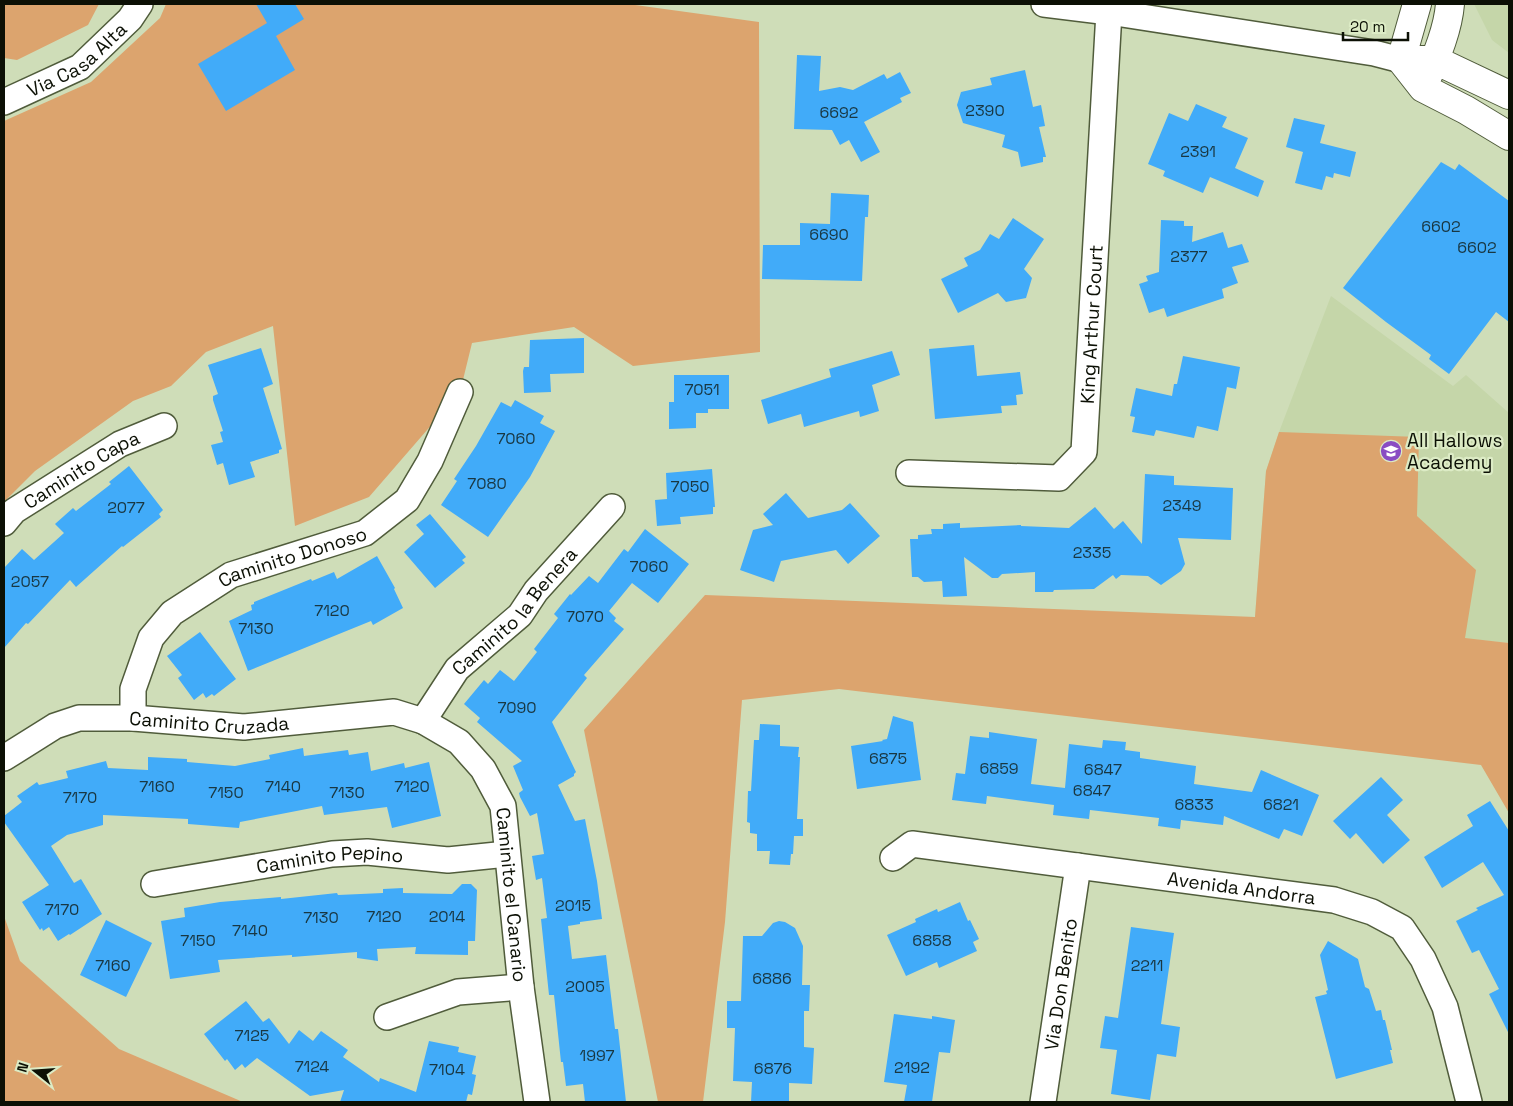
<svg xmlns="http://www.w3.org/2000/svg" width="1513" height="1106" viewBox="0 0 1513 1106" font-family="'Space Grotesk',sans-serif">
<rect width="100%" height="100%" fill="#cfddb8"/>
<path fill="#c5d6a9" d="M1474,4h35v49l-17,-13z
M1331,296l122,90 13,-11 43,38v230l-254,-26 11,-146 13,-39z"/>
<path fill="#dca46e" d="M4,4h95l-11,21 -71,35 -13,-2z
M166,4h462l131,18 1,330 -127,14 -59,-39 -102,16 -12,49 -91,105 -74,29 -22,-200 -67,26 -35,34 -38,15 -98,70 -31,31v-381l87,-39 69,-64z
M1279,432l140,5 -2,79 59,54 -11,68 44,5v170l-28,-48 -642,-76 -97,11 -17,222 -22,180h-45l-74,-372 121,-135 550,22 11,-146z
M4,916l16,45 99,88 124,53h-239z"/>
<path fill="#41abf9" d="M256,4h39l9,15 -28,17 19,34 -69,41 -28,-47 69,-41z
M797,55l24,1 -2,35 21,-4 13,3 31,-16 3,5 13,-7 11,21 -11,5 2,4 -38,20 16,30 -19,10 -12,-22 -9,5 -8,-15 -38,-1z
M1025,70l8,37 8,-2 4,21 -6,1 7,30h-3v5l-22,5 -3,-15 -16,-5 3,-12 -42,-12 -6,-18 4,-13 31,-7 -2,-7z
M1196,104l31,13 -5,10 26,11 -13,30 29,13 -6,16 -48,-20 -7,16 -40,-17 2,-5 -17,-7 21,-51 19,8z
M1294,118l31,7 -5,18 36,9 -6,25 -16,-4 -1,5 -7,-2 -4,14 -27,-7 8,-31 -17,-5z
M1441,162l14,8 4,-6 50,37v121l-13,-10 -47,62 -20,-15 2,-4 -45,-33 -43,-34z
M831,193l38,2 -1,22h-3l-3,64 -100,-2 1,-34h37v-22l30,1z
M1013,218l31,21 -20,30 8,9 -6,20 -20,4 -8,-9 -40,20 -17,-34 27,-13 -4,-8 16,-8 10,-16 9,5z
M1161,220l23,1v5h9l-1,16 31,-10 5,16 14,-4 7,18 -17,5 6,16 -16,6 2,9 -57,19 -3,-9 -15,5 -10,-29 9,-3 -2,-5 13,-4z
M584,338v35l-34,1 1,18 -27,1 -1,-22 1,-4h5l1,-27z
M974,345l3,31 43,-4 3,22 -7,1 1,10 -16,1 1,7 -67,6 -6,-70z
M261,348l12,36 -10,4 19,61 -3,1v3l-29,9 5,15 -26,8 -6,-22 -6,2 -6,-20 12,-3 -3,-10 3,-1 -10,-31v-4l5,-2 -10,-29z
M892,351l8,24 -28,10 7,26 -19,6 -1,-6 -55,16 -3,-13 -33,10 -7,-24 70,-23 -2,-8z
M1183,356l57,11 -4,22 -9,-2 -9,44 -21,-5 -3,12 -38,-8 -2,6 -22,-4 3,-15 -5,-1 6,-28 36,8 2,-12h3z
M674,375h55v34h-21v4h-12v15l-27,1v-27h5z
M515,400l29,16 -4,7 15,8 -25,46 -42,60 -47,-32 16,-24 -3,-2 22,-33 25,-44 10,5z
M129,466l34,44 -4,4 2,3 -38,30 -1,-1 -46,41 -6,-7 -42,44 -2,-1 -22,25v-80l18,-19 12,11 30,-27 -9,-9 18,-16 3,3 35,-27 -2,-2z
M712,469l3,38h-2v7l-33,3 1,7 -24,2 -2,-26 12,-1 -1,-26z
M1145,474l29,2v9l59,3 -2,52 -53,-2 7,26 -4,7 -20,14 -13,-9 -27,-1 -5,4 -3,-4 -19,14 -40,1 -1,2h-18v-20l-33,2 -4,4h-6l-28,-21 3,39 -24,1 -1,-16 -18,1 -6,-5h-6l-2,-38h8v-4l14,-1 -1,-5h12v-5l17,-1v5l61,-3v1l48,2 26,-21 19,22 9,-8 19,23z
M786,493l22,25 34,-8 8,-7 30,33 -32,28 -12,-14 -55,11 -7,21 -34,-12 13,-40 20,-5 -10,-11z
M430,514l36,43 -4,3 3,3 -30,25 -31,-36 20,-18 -8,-9z
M645,529l44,35 -31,39 -26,-20 -23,28 7,7 -2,3 10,8 -40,46 3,3 -35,44 24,50 -2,2v2l-16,9 17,36 10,-2 12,62 5,38 -22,3v2l-12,2 4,33 34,-4 9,74h3l8,73h-41l-2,-18 -17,2 -3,-24h-2l-7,-67h-5l-8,-76 6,-1 -5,-40 -6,2 -4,-24 12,-2 -7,-41 -7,3 -10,-19 -1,-4 4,-3 -10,-24 9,-5 -45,-39 3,-4 -16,-14 20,-24 4,4 12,-14 14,11 23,-29 -3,-3 24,-31 -4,-4 16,-20 1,1 18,-19 9,7 26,-34 4,3z
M377,556l18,32 -1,1 9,19 -30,17 -2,-4 -123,50 -19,-50 23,-11 -1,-5 3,-1v-2l57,-23 1,2 22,-9 3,7z
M200,632l36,47 -22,17 -2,-2 -6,4 -3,-5 -9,7 -16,-22 4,-3 -15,-19z
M893,716l20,6 8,58 -64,9 -6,-43 32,-5 -1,-1 5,-1z
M760,724l20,1v21l19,1 -1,10h2l-3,62h6v17h-9l-1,18h-2l-1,11 -21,-1 1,-13h-13v-17l-7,-1v-10l-3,-1 1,-31h3l3,-51h5z
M989,732l48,7 -6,45 34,4 4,-44 33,4 1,-8 23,2 -1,8 15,2v6l56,8 -2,18 58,8 9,-22 58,25 -17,41 -18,-7 -5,10 -55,-23 -1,9 -42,-5 -1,9 -22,-3 1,-8 -69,-8 -1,9 -36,-4 1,-10 -67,-9 -1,8 -34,-4 4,-27 9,1 5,-38 19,2z
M303,748l1,8 44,-6 1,5 19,-3 3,19 33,-8 1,5 24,-6 12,54 -49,12 -5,-21 -63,8 -2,-9 -82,16 -1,6 -51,-4v-5l-85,-4v10l-36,10 -16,11 23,37 7,-4 21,35 -32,21 -1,-1 -11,7 -9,-14 -6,4 -1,-3 -2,2 -18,-28 27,-17 -45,-63v-6l18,-14 -5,-6 20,-14 2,3 29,-7 -2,-7 40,-10 2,7 40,2v-13l39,2v3l48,4 35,-7 -1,-4z
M1381,777l22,23 -16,15 23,25 -27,24 -27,-31 -6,6 -17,-18z
M1490,801l19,30v203l-20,-40 10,-5 -20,-39 -7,3 -16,-32 22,-11 -2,-2 28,-13 -21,-33 -41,26 -18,-31 49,-31 -6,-11z
M462,884h9l6,6 -2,51h-7v14l-53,-1 1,-7 -39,2 1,12 -21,-3v-6l-65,5v-2l-74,5 2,12 -50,7 -9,-58 24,-4 -1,-9 36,-6 61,-5v2l56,-6 1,2 45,-2v-4l20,-1v5l49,1z
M960,902l8,19 2,-1 9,19 -6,3 4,9 -38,17 -2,-6 -31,14 -19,-41 29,-13 -1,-3 22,-10 1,3z
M106,920l46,23 -26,54 -46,-22z
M779,921l6,1 10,6 8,18 -1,39h8l-1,26h-5v36l10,1 -2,36 -23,-1v19h-38l1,-20 -19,-1 2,-53h-8v-27h14l2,-65h19l11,-13z
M1131,927l43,6 -13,91 19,3 -4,30 -19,-3 -7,46 -39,-6 6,-44 -17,-2 5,-32 13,2z
M1328,941l30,18 7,28 4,2 7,22 5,-1 2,10h2l7,30h-2l3,13 -57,16 -21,-82 12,-3 -1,-3 2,-1 -8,-35z
M246,1001l17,21 6,-4 20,26 10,-14 14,11 8,-10 27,19 -5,7 36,25 1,-4 36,14 13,-51 30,6 -1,5 18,4 -4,18 4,1 -4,20 -4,-1 -2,8h-126l4,-12 -34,6 -53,-38 -12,10 -3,-4 -7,6 -8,-11 -2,2 -21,-27z
M894,1014l38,5v-3l23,4 -5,33 -11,-1 -7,50h-28l3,-17 -23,-3z"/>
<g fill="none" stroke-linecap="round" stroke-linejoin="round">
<g stroke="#505c3b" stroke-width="28">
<g id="minor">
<path d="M1044,4l65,8 265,41 27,7"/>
<path id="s1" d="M4,102l76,-35 50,-48 10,-15"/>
<path id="s2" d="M909,473l150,5 25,-26 25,-440"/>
<path id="s3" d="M4,523l10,-12 106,-67 44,-18"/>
<path id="s4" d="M133,718v-29l18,-51 21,-25 59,-38 134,-42 42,-33 23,-39 30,-69"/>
<path id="s5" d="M423,721l34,-52 63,-54 16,-24 76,-84"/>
<path id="s6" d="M4,758l51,-32 24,-8h54l111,9 150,-15 29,9 36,21 24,27 20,37 18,181 16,115"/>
<path id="s7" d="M893,858l19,-14 422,56 38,12 30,16 21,31 22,48 24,95"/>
<path id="s8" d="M154,884l178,-30 35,-2 81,8 59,-6"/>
<path d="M387,1017l71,-25 63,-5"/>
<path id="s9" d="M1043,1102l35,-236"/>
</g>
</g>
<g stroke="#505c3b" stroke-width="30">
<path id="major" d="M1401,60l22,28 43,22 43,26
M1401,60h34l74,35
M1401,60l16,-56
M1427,78c10,-23 21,-49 23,-74"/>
</g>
<use href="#minor" stroke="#fff" stroke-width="25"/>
<use href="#major" stroke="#fff" stroke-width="28"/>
</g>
<defs>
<g id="school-disc" transform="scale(1.125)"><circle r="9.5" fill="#894cc3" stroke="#dcebc5"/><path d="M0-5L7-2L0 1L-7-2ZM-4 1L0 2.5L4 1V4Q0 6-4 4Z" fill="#fff"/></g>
</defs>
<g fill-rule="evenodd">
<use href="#school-disc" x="1391" y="451"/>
</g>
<g text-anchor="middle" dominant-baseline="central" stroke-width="4.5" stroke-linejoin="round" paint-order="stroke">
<g font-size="16" fill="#193742">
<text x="985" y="110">2390</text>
<text x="839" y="112">6692</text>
<text x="1198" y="151">2391</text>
<text x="1441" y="226">6602</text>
<text x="829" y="234">6690</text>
<text x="1477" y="247">6602</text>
<text x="1189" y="256">2377</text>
<text x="702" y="389">7051</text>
<text x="516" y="438">7060</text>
<text x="487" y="483">7080</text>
<text x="690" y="486">7050</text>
<text x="1182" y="505">2349</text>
<text x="126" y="507">2077</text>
<text x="1092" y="552">2335</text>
<text x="649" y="566">7060</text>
<text x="30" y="581">2057</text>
<text x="332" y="610">7120</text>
<text x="585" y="616">7070</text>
<text x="256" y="628">7130</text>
<text x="517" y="707">7090</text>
<text x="888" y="758">6875</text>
<text x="999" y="768">6859</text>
<text x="1103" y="769">6847</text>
<text x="157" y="786">7160</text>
<text x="283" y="786">7140</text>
<text x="412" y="786">7120</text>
<text x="1092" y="790">6847</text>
<text x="226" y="792">7150</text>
<text x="347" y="792">7130</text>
<text x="80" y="797">7170</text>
<text x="1194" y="804">6833</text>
<text x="1281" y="804">6821</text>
<text x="573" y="905">2015</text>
<text x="62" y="909">7170</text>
<text x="384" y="916">7120</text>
<text x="447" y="916">2014</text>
<text x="321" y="917">7130</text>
<text x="250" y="930">7140</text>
<text x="198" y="940">7150</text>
<text x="932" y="940">6858</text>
<text x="113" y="965">7160</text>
<text x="1147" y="965">2211</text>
<text x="772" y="978">6886</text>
<text x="585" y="986">2005</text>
<text x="252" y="1035">7125</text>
<text x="597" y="1055">1997</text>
<text x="312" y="1066">7124</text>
<text x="912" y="1067">2192</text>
<text x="773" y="1068">6876</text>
<text x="447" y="1069">7104</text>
</g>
<g font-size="19" fill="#0c1005" stroke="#dcebc5">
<text stroke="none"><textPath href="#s1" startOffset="85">Via Casa Alta</textPath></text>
<text stroke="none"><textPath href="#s2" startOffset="314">King Arthur Court</textPath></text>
<text stroke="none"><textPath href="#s3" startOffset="95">Caminito Capa</textPath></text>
<text stroke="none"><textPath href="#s4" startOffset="250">Caminito Donoso</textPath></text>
<text stroke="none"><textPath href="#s5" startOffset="144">Caminito la Benera</textPath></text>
<text stroke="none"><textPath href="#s6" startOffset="216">Caminito Cruzada</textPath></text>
<text stroke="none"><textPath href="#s8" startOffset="178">Caminito Pepino</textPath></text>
<text stroke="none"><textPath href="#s7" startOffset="356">Avenida Andorra</textPath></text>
<text stroke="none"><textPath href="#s6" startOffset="641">Caminito el Canario</textPath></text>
<text stroke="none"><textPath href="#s9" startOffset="119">Via Don Benito</textPath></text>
</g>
<g font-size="19" fill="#0c1005" stroke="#dcebc5" text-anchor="start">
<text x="1407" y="440">All Hallows<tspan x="1407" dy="22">Academy</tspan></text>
</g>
</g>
<rect width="1513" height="1106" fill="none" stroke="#0c1005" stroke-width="10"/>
<g transform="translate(35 1071) rotate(287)" stroke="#dcebc5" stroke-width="4" paint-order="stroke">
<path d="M0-4L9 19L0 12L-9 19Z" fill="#0c1005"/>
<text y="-8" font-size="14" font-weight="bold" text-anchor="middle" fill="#0c1005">N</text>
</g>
<path d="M1343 32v8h65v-8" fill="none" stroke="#0c1005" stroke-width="2.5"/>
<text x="1350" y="32" font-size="15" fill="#0c1005" stroke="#dcebc5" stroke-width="4" paint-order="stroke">20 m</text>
</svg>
